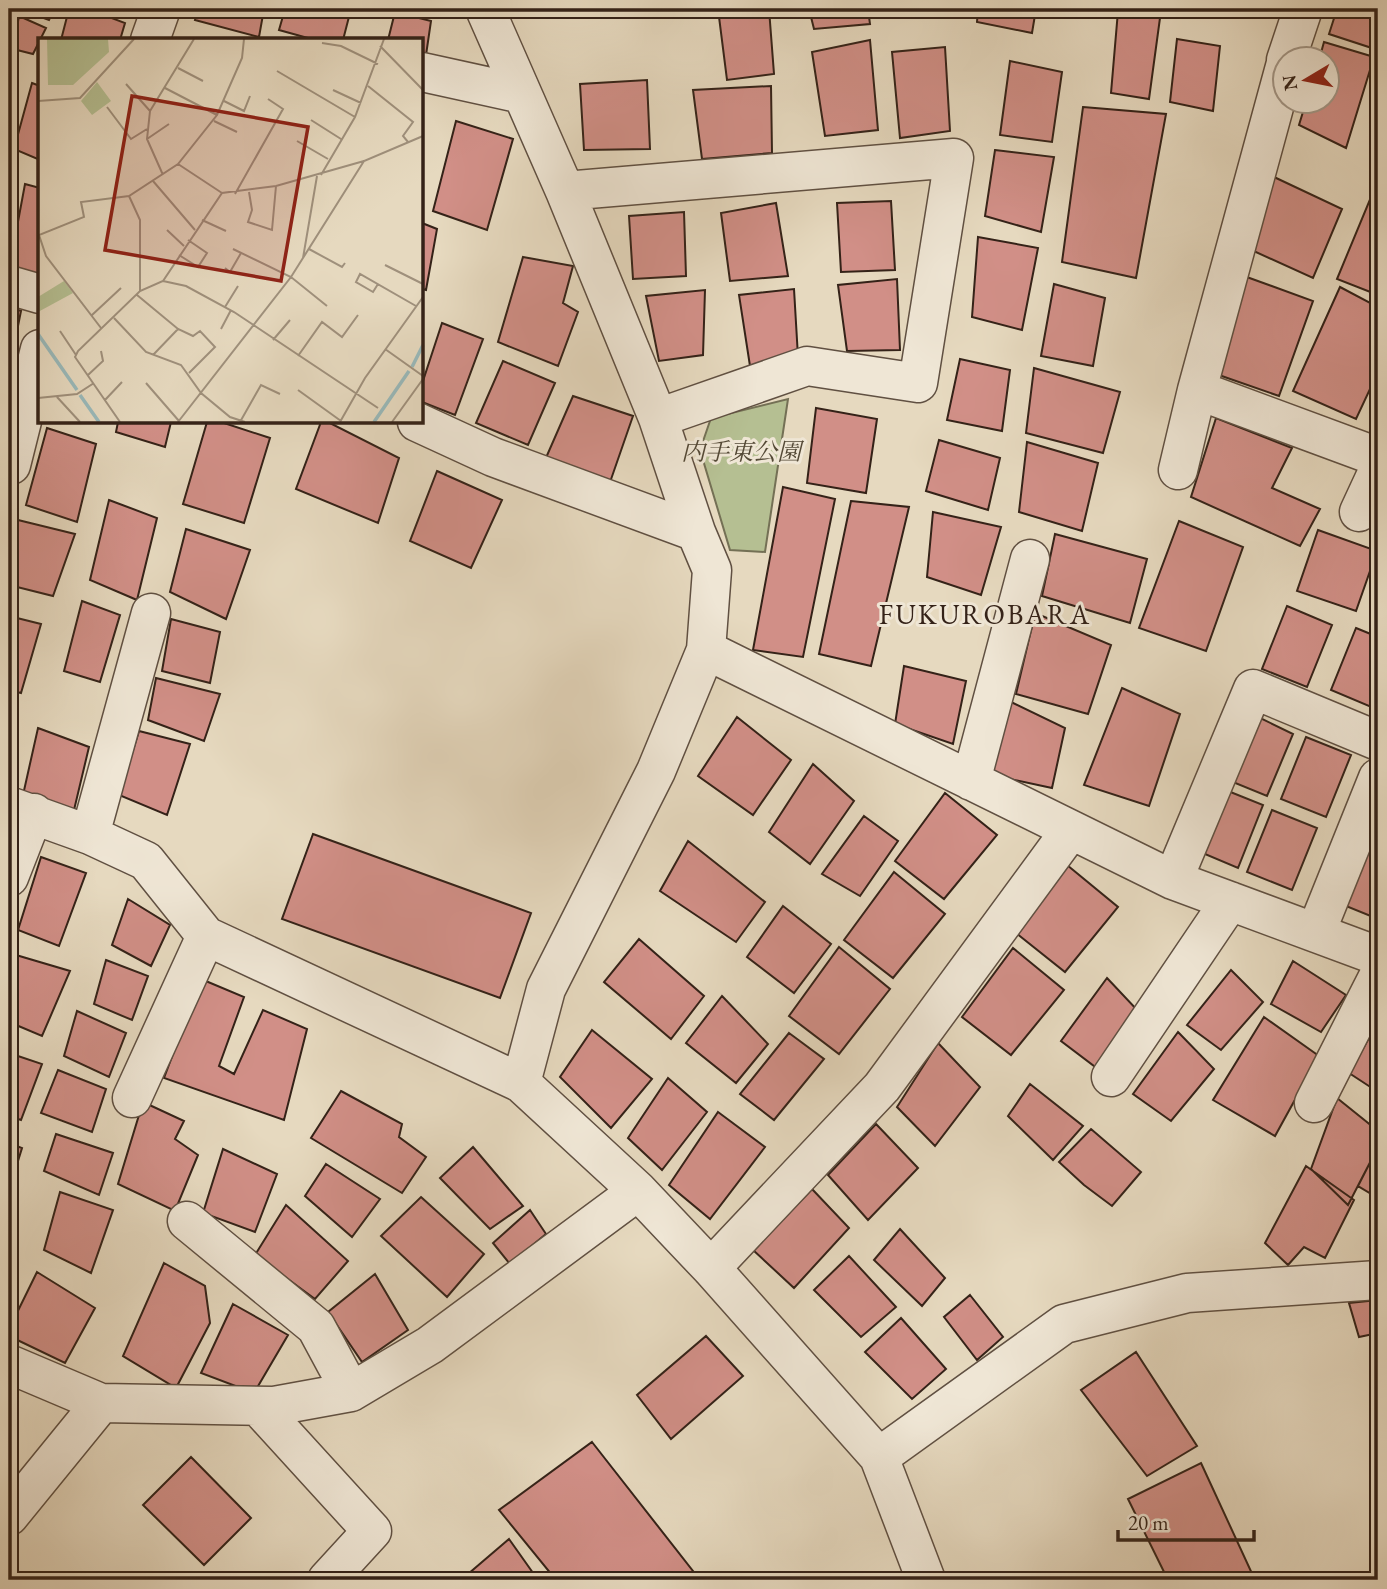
<svg xmlns="http://www.w3.org/2000/svg" width="1387" height="1589" viewBox="0 0 1387 1589" font-family="'EB Garamond','Noto Serif JP',serif">
<rect width="100%" height="100%" fill="#e6d9bf"/>
<filter id="stains"><feTurbulence type="fractalNoise" baseFrequency=".00286" numOctaves="4"/><feColorMatrix values="0 0 0 0 .2 0 0 0 0 .09 0 0 0 0 .02 0 0 0 .5 -.17"/></filter>
<radialGradient id="worn" r=".72"><stop offset=".6" stop-color="#630" stop-opacity="0"/><stop offset="1" stop-color="#630" stop-opacity=".3"/></radialGradient>
<path fill="#b5bf92" stroke="#747055" stroke-width="2" d="M788,399l-23,153 -35,-2 -30,-100 11,-32z"/>
<path fill="#d18f87" stroke="#342218" stroke-width="2" d="M19,9h35l-5,11z
M69,9h19l37,14 -5,17h-59z
M198,9h66l-5,28 -64,-17z
M285,9h66l-8,31h-28l-36,-10z
M718,9h51l5,65 -47,6z
M809,9h59l2,15 -56,5z
M978,9h58l-4,24 -55,-11z
M1337,9h41v41l-49,-16z
M1118,11l42,7 -11,81 -38,-6z
M395,12l36,9 -6,41h-3v-22h-34z
M19,16l27,12 -13,26 -20,-5z
M1177,39l43,7 -7,65 -43,-9z
M870,40l8,90 -53,6 -13,-84z
M1324,42l50,15 -28,91 -47,-23 7,-23h22v-42h-9z
M945,47l5,84 -50,7 -8,-86z
M1010,61l52,11 -10,70 -52,-7z
M647,80l3,69 -66,1 -4,-66z
M32,83l8,3v74l-26,-11z
M771,86l1,67 -70,6 -9,-69z
M1083,107l83,7 -30,164 -74,-16z
M456,121l57,18 -26,91 -54,-19z
M995,150l59,7 -13,75 -56,-16z
M1274,177l68,32 -29,69 -66,-30z
M25,184l15,4v90l-31,-8z
M1371,197l7,3v95l-41,-16z
M891,201l4,69 -54,2 -4,-69z
M776,203l12,73 -58,5 -9,-68z
M684,212l2,64 -53,3 -4,-63z
M422,223l15,6 -11,61 -4,-1z
M978,237l60,11 -16,82 -50,-13z
M523,257l50,9 -10,37 15,9 -20,54 -60,-24z
M1244,276l69,25 -34,95 -63,-22z
M897,279l3,71 -53,1 -9,-66z
M1054,284l51,14 -12,68 -52,-10z
M1340,287l38,20v65l-22,47 -63,-28z
M794,289l4,68 -48,9 -11,-71z
M705,290l-2,65 -44,6 -13,-65z
M9,307l12,4 -12,60z
M442,323l41,16 -28,76 -33,-13v-18z
M960,359l50,11 -8,61 -55,-11z
M503,361l52,22 -27,62 -52,-22z
M1034,368l86,24 -17,61 -77,-20z
M573,396l60,20 -25,72 -63,-28z
M816,408l61,11 -11,74 -59,-10z
M1216,418l76,30 -20,40 48,21 -20,37 -109,-49z
M118,422h53l-6,25 -49,-15z
M207,422h14l49,16 -26,85 -61,-19z
M321,422h7l71,36 -21,65 -82,-34z
M47,428l49,16 -19,78 -51,-17z
M939,440l61,18 -12,52 -62,-19z
M1027,442l71,21 -16,68 -63,-19z
M437,471l65,29 -31,68 -61,-27z
M783,487l52,12 -32,158 -50,-7z
M109,500l48,18 -20,82 -47,-20z
M851,501l58,6 -38,159 -52,-12z
M933,512l68,15 -20,68 -54,-18z
M18,520l57,14 -22,62 -44,-11v-23z
M1179,521l64,26 -37,104 -67,-23z
M186,529l64,21 -24,69 -56,-27z
M1318,530l59,21 -21,60 -59,-20z
M1055,534l92,25 -17,64 -88,-27z
M82,601l38,14 -20,67 -36,-11z
M1378,604v20l-6,-2z
M1287,606l45,19 -25,62 -45,-18z
M1035,613l76,32 -23,69 -72,-20z
M9,616l32,8 -20,69 -12,-3z
M171,619l49,13 -10,51 -48,-12z
M1356,628l22,9v66l-2,6 -45,-19z
M904,666l62,15 -13,63 -58,-20z
M156,678l64,16 -16,47 -56,-21z
M1122,688l58,26 -31,92 -65,-21z
M1007,700l58,28 -13,60 -61,-13z
M1252,714l41,20 -26,62 -44,-18z
M737,717l54,43 -38,55 -55,-39z
M38,728l51,19 -15,63 -51,-15z
M139,731l51,13 -23,71 -48,-20z
M1306,737l45,18 -25,62 -45,-18z
M813,764l41,37 -44,63 -41,-32z
M1218,787l45,18 -25,63 -45,-19z
M945,793l52,42 -53,64 -49,-38z
M1272,810l45,18 -25,62 -45,-18z
M864,816l34,25 -38,55 -38,-22z
M313,834l218,79 -31,85 -218,-79z
M688,841l77,61 -29,40 -76,-51z
M1366,842l12,5v72l-37,-15z
M41,857l45,16 -27,73 -41,-16z
M1067,865l51,42 -53,65 -49,-39z
M894,872l51,42 -52,64 -49,-38z
M128,899l42,26 -19,41 -39,-21z
M783,906l48,38 -37,49 -47,-36z
M639,939l65,57 -33,43 -67,-57z
M839,947l51,42 -51,65 -50,-38z
M1013,948l51,42 -53,65 -49,-38z
M16,955l54,16 -28,65 -33,-14v-32z
M106,960l42,16 -16,44 -38,-16z
M1293,961l53,34 -25,37 -50,-28z
M1231,970l32,32 -42,48 -34,-25z
M1107,978l33,35 -42,56 -37,-28z
M201,979l43,18 -25,69 15,8 29,-64 44,19 -23,91 -120,-42z
M722,996l46,48 -32,39 -50,-40z
M77,1011l49,22 -17,44 -45,-21z
M1264,1017l55,39 -44,80 -62,-36z
M1378,1022v70l-29,-19z
M592,1030l60,49 -41,49 -51,-51z
M1178,1032l36,37 -43,52 -38,-27z
M789,1033l35,26 -50,61 -34,-26z
M938,1043l42,44 -45,59 -38,-39z
M9,1053l33,11 -21,56 -12,-4z
M58,1070l48,19 -14,43 -51,-19z
M668,1078l39,34 -45,58 -34,-32z
M1030,1084l53,42 -30,34 -45,-44z
M341,1091l61,33 -3,13 27,20 -24,36 -91,-55z
M1337,1098l41,33v16l-30,58 -37,-36z
M143,1102l41,19 -9,18 23,16 -23,56 -57,-27z
M718,1112l47,35 -55,72 -41,-34z
M876,1124l42,44 -50,52 -40,-45z
M1091,1129l50,43 -29,34 -28,-21 -25,-23z
M56,1134l57,19 -14,42 -55,-24z
M9,1143l13,5 -13,42z
M473,1147l50,59 -33,23 -50,-51z
M1378,1147v51l-20,-12z
M223,1149l54,25 -22,58 -52,-19z
M326,1164l54,35 -28,38 -47,-41z
M1306,1166l48,34 -29,58 -21,-11 -16,18 -23,-22z
M812,1189l37,39 -55,60 -41,-38z
M60,1192l53,18 -22,63 -47,-23z
M421,1197l63,57 -37,43 -66,-61z
M286,1205l62,56 -33,38 -60,-44z
M530,1210l16,24 -36,30 -17,-21z
M900,1229l45,49 -23,28 -48,-46z
M849,1256l47,51 -35,30 -47,-47z
M164,1263l41,23 5,37 -34,65 -53,-32z
M37,1272l58,36 -30,55 -56,-27v-7z
M375,1274l33,56 -46,32 -34,-50z
M970,1295l33,42 -26,23 -33,-43z
M1378,1300v33l-19,4 -10,-34z
M233,1304l55,31 -34,58 -53,-20z
M901,1318l45,51 -34,30 -47,-47z
M706,1336l37,40 -72,63 -34,-44z
M1136,1352l61,94 -50,30 -66,-86z
M592,1442l108,138h-144l-57,-70z
M191,1457l60,61 -47,47 -61,-60z
M1201,1463l54,117h-87l-40,-81z
M509,1539l29,41h-77z"/>
<g fill="none" stroke-linecap="round" stroke-linejoin="round">
<g stroke="#605042" stroke-width="41">
<path id="minor" d="M485,9l80,182 93,227 38,114 16,38 -6,80 467,230 205,76
M150,40l11,-31
M1286,60l17,-51
M422,72l100,22
M565,191l389,-33 -36,225 -111,-17 -149,52
M9,285l31,9
M1197,390l181,67
M417,422l76,35 203,75
M11,465l29,-116
M1178,470l19,-80 89,-327
M1359,512l19,-41
M971,781l59,-222
M9,806l81,29 56,26 60,75 315,147 117,108 73,77 168,189 47,123
M90,835l61,-222
M9,877l25,-64
M1173,880l80,-191 125,52
M1316,932l62,-154
M1111,1077l119,-176
M521,1083l25,-94 110,-218 50,-121
M132,1098l74,-162
M1314,1103l64,-126
M187,1221l129,106 35,65
M711,1268l171,-181 188,-256
M9,1364l92,39 173,3 77,-14 79,-47 208,-154
M258,1406l114,125 -45,49
M879,1457l185,-133 123,-31 191,-13
M9,1516l92,-113"/>
</g>
<use href="#minor" stroke="#efe6d5" stroke-width="38"/>
</g>
<g text-anchor="middle" dominant-baseline="central" stroke-width="6" stroke-linejoin="round" paint-order="stroke">
<g font-size="24" font-style="italic" fill="#544936" stroke="#efe6d5">
<text x="741" y="451">内手東公園</text>
</g>
<g font-size="28" letter-spacing="2" fill="#342218" stroke="#efe6d5">
<text x="985" y="614">FUKUROBARA</text>
</g>
</g>
<g transform="translate(38 38)">
<rect width="385" height="385" fill="#e6d9bf"/>
<path d="M9,1h61l1,13 -36,33h-25zM59,44l14,19 -19,14 -11,-14zM26,243l9,12 -35,19v-15z" fill="#b5bf92"/>
<path fill="none" stroke="#99b9ba" stroke-width="3.5" d="M0,296l39,56M374,329l11,-22M42,357l19,27M336,384l35,-51"/>
<path fill="none" stroke="#9f907c" stroke-width="2" d="M284,5l19,3 37,18M342,8l43,44M140,30l25,13M239,33l78,46M88,46l24,27M330,48l45,36 -10,14 5,6M127,50l52,27M295,52l28,13M0,63l42,-3 54,-59M186,63l20,10 6,-15M69,69l24,32 16,-10M273,82l30,19M176,83l23,11M109,101l22,-15M259,103l31,18M140,126l44,29M125,137l-16,-36 3,-28 44,-72M283,137l34,-58 29,-78M115,143l42,49M211,154l3,18 -4,12 24,8 4,-44M197,156l48,-85 -15,-10M91,158l11,24v71M164,182l24,11M129,192l17,16M195,211l58,28 36,29M271,211l33,18 3,-4M141,217l19,12 9,-14 -19,-13M265,220l14,-82M347,227l38,19M187,230l5,4 11,-19M125,243l23,5 48,26 144,96M340,246l-5,8 -17,-10 4,-8 56,32M99,257l41,34 15,7 7,-5 15,16 -26,26M187,269l13,-21M54,277l29,-27M76,280l32,34 35,13 20,28 29,24 15,5M63,290l-55,-72 -7,-21 45,-18 -3,-15 48,-6 49,-32 39,-49 25,-57 2,-19M183,291l10,-19M22,293l16,24M235,302l17,-20M347,311l38,27M115,317l25,-26M260,318l24,-34 20,15 16,-22M50,337l15,-14 -2,-10M108,345l33,38M260,352l43,31M19,359l23,25M0,360l39,-4 17,-11M67,362l17,-18M82,384l-45,-65 3,-6 62,-60 23,-10 59,-88 54,-7 88,-25M140,384l113,-145 73,-116 59,-25M202,384l21,-37 19,9M302,384l25,-44 58,-81M354,384l31,-43"/>
<path fill="#8f2418" fill-opacity="0.15" stroke="#8f2418" stroke-width="3.5" d="M94,58l176,31 -27,154 -176,-31z"/>
<rect width="385" height="385" fill="none" stroke="#342218" stroke-width="3.5"/>
</g>
<rect width="1387" height="1589" fill="none" stroke="#e6d9bf" stroke-width="35"/>
<rect x="10" y="10" width="1366" height="1568" fill="none" stroke="#342218" stroke-width="3.5"/>
<rect x="18" y="18" width="1352" height="1554" fill="none" stroke="#342218" stroke-width="2"/>
<g transform="translate(1306 80) rotate(260)"><circle r="33" fill="#efe6d5" stroke="#a49889" stroke-width="2"/>
<path d="M0-5L12 26L0 18L-12 26Z" fill="#8f2418"/>
<text y="-10" font-size="19" font-weight="bold" text-anchor="middle" fill="#342218">N</text>
</g>
<path d="M1118 1530v10h136v-10" fill="none" stroke="#342218" stroke-width="3.5"/>
<text x="1128" y="1530" font-size="21" fill="#342218" stroke="#efe6d5" stroke-width="5" paint-order="stroke">20 m</text>
<rect width="100%" height="100%" filter="url(#stains)"/>
<rect width="100%" height="100%" fill="url(#worn)"/>
</svg>
